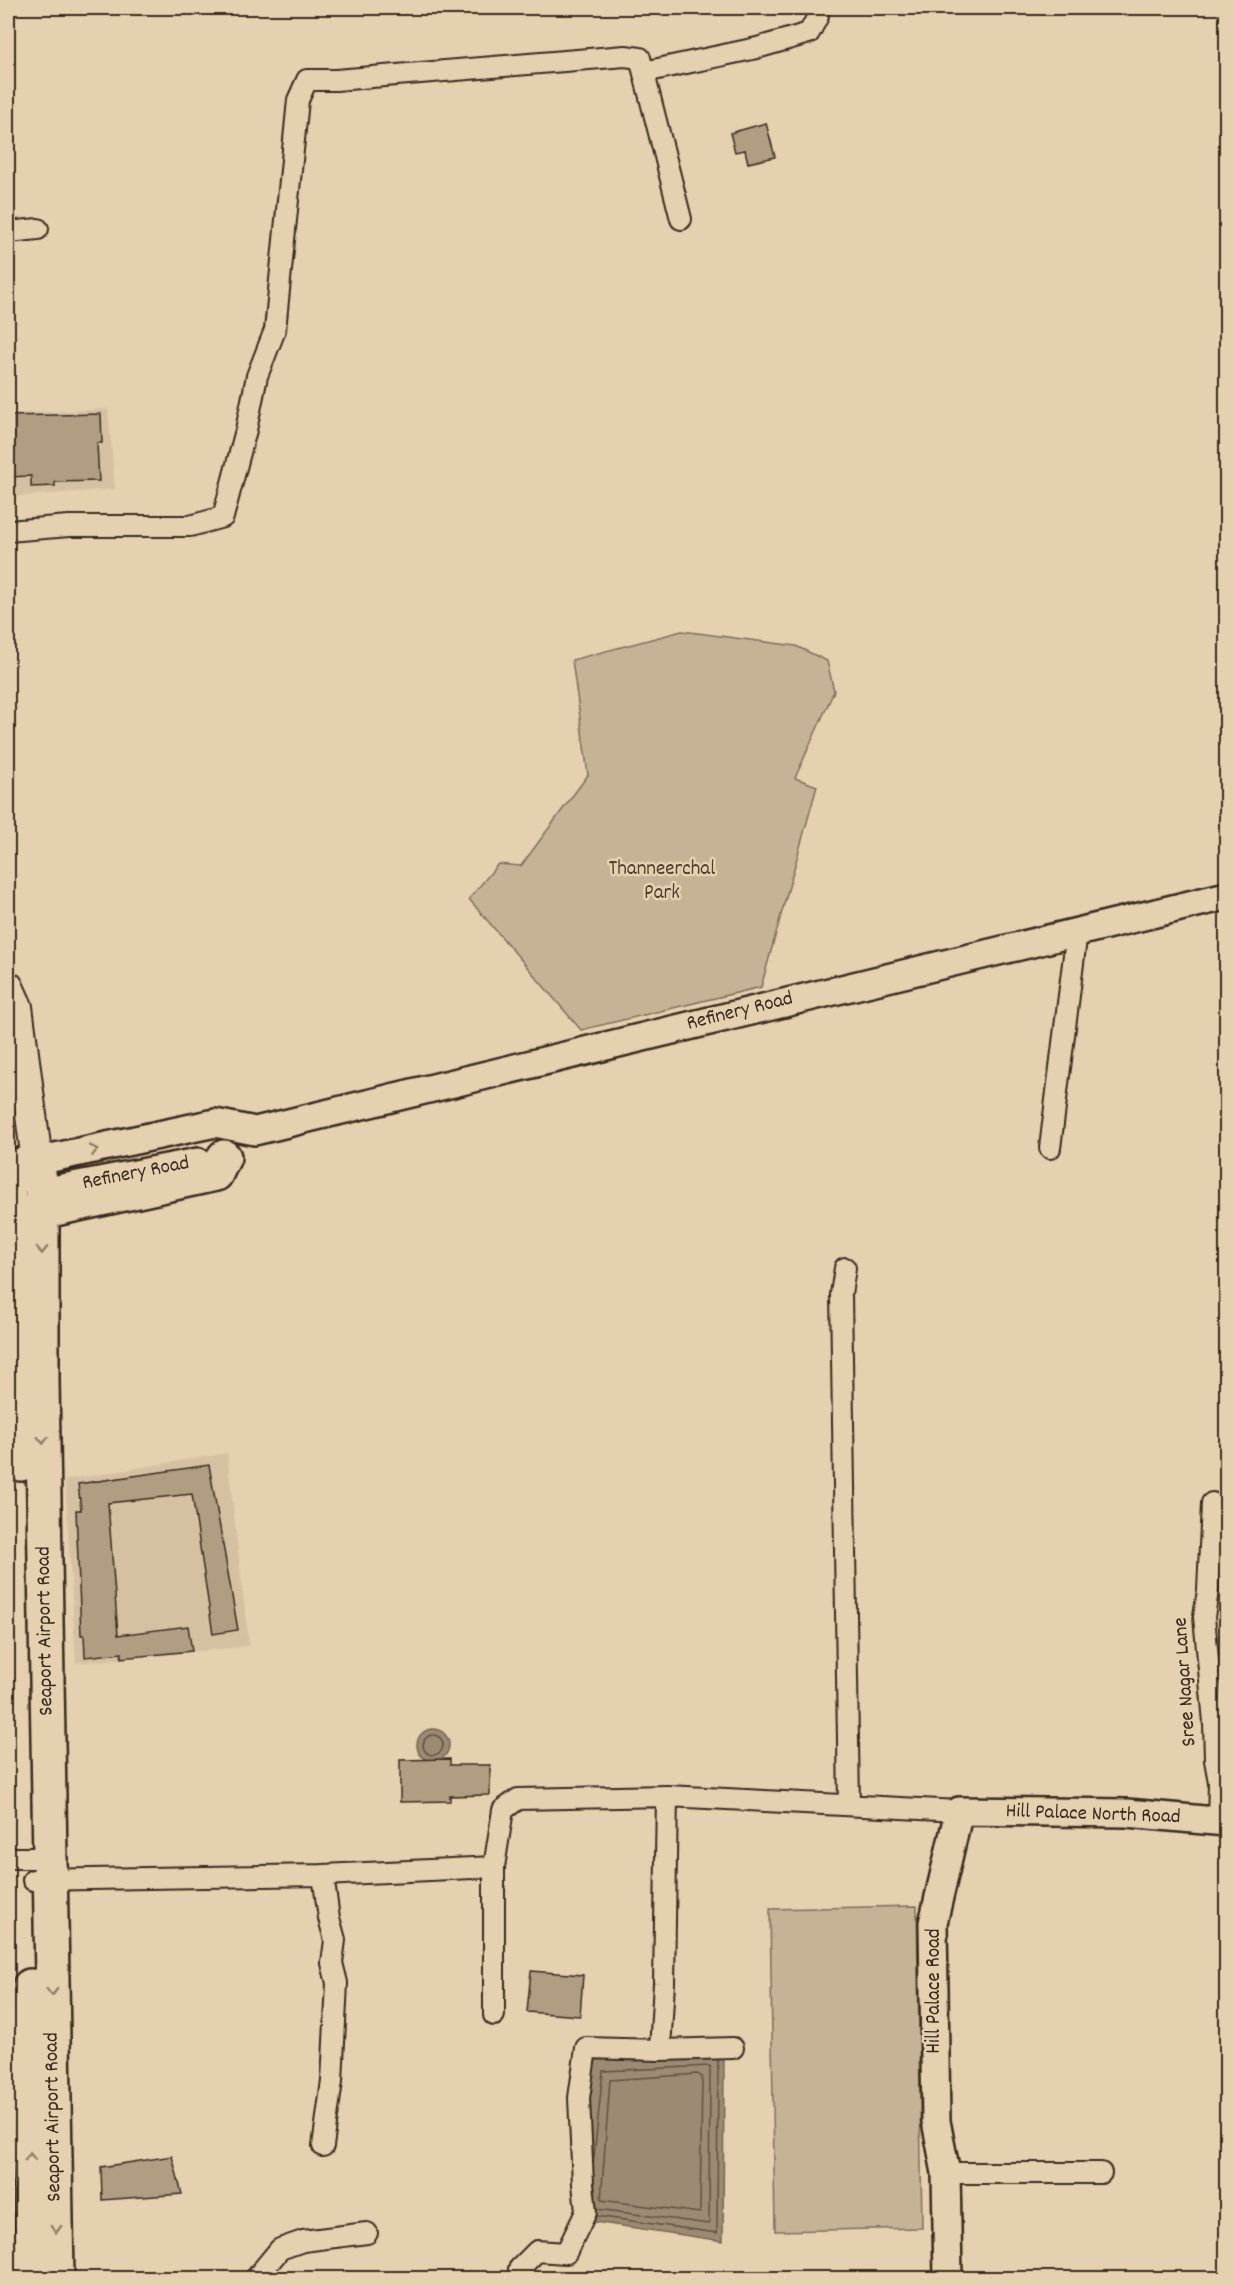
<svg xmlns="http://www.w3.org/2000/svg" width="1234" height="2286" viewBox="0 0 1234 2286" font-family="Dekko,sans-serif">
<rect width="100%" height="100%" fill="#e5d0af"/>
<filter id="ink" filterUnits="userSpaceOnUse"><feTurbulence type="fractalNoise" baseFrequency=".0167" numOctaves="2"/><feDisplacementMap in="SourceGraphic" scale="12" xChannelSelector="R" yChannelSelector="G"/><feConvolveMatrix kernelMatrix="1 2 1 2 8 2 1 2 1" color-interpolation-filters="sRGB"/></filter>
<g filter="url(#ink)">
<path fill="#d5c1a2" d="M108,409l7,80 -107,8v-83z
M227,1453l22,193 -173,17 -11,-183z"/>
<path fill="#c6b295" stroke="#806e5a" stroke-width="1.5" d="M682,631l114,15 31,15 7,30 -39,87 22,8 -56,201 -180,43 -112,-131 29,-35 23,2 67,-91 -16,-115z
M917,1906l5,322 -147,3 -5,-322z"/>
<path fill="#9d8a73" stroke="#766451" stroke-width="1.5" d="M417 1745a16 16 0 1 1 32 0a16 16 0 1 1-32 0Z
M724,2050l-1,191 -148,-22 14,-161z"/>
<g fill="none" stroke-linecap="round" stroke-linejoin="round">
<path stroke="#625040" stroke-width="1.5" d="M423 1745a10 10 0 1 1 20 0a10 10 0 1 1-20 0Z
M698,2074l4,3 -2,136 -99,-13 9,-120z
M593,2166l10,-95 107,-5 -1,158 -112,-15
M596,2216l121,17 1,-173"/>
</g>
<path fill="#b19d82" stroke="#3b2a1e" stroke-width="1.5" d="M766,123l9,34 -27,6 -3,-13 -10,2 -5,-19z
M101,414l1,29h-5l2,38 -44,1v4l-24,1v-11l-23,1v-61z
M209,1465l29,165 -25,4 -21,-140 -84,9 10,132 70,-9 4,25 -71,7 1,-5 -37,4 -1,-22h-3l-5,-125h5l-3,-26z
M450,1759v6h40v30l-40,1v5l-50,1v-42z
M531,1971l52,4 -3,41 -53,-4z
M172,2156l10,38 -80,6 -1,-33z"/>
<g fill="none" stroke-linecap="round" stroke-linejoin="round">
<g stroke="#3b2a1e" stroke-width="24">
<path id="street" d="M644,72l113,-24 52,-15 9,-17 -1,-8
M8,232l30,-3
M8,531l61,-5h121l33,-9 23,-87 11,-54 18,-46 23,-230 9,-20h29l289,-24 15,2 41,161
M1050,1148l27,-217
M845,1268l-4,26 8,511
M1212,1503l-4,87 -4,27 10,105 1,38 4,22 -1,39
M8,1858h25
M323,1875l6,43 6,22 -3,23 5,20 -5,98 -9,65
M33,1880l290,-5 171,-8 9,-57 15,-11 149,-3 292,15
M494,2015v-148
M660,2050l73,-2
M946,2173h155
M256,2278l24,-29 23,-8 64,-8
M519,2278v-9l18,-18 29,2 20,-41 -3,-28 -4,-86 7,-50 74,2 4,-67 3,-187"/>
</g>
<g stroke="#3b2a1e" stroke-width="32">
<path id="secondary" d="M37,1161l178,-38 40,8 971,-235
M42,1192l156,-30
M948,2278l-2,-105 -10,-52 -3,-198 26,-112 168,2 99,9"/>
</g>
<g stroke="#3b2a1e" stroke-width="34">
<path id="primary" d="M8,987l9,20 20,154"/>
</g>
<g stroke="#3b2a1e" stroke-width="38">
<path id="highway" d="M8,1168l29,-7 5,31v189l15,897
M8,1185l9,129 4,150
M42,1212l174,-38 8,-17
M30,1986l-2,111 5,181"/>
</g>
<use href="#street" stroke="#e5d0af" stroke-width="20"/>
<use href="#secondary" stroke="#e5d0af" stroke-width="27"/>
<use href="#primary" stroke="#e5d0af" stroke-width="30"/>
<use href="#highway" stroke="#e5d0af" stroke-width="33"/>
</g>
<defs><path id="oneway-chevron" d="M-2-3.5L2.5 0L-2 3.5" fill="none" stroke-width="1.6" stroke-linecap="round" stroke-linejoin="round" transform="scale(1.5)"/></defs>
<g stroke="#907d66">
<use href="#oneway-chevron" transform="translate(94 1150) rotate(-12)"/>
<use href="#oneway-chevron" transform="translate(42 1250) rotate(90)"/>
<use href="#oneway-chevron" transform="translate(43 1440) rotate(89)"/>
<use href="#oneway-chevron" transform="translate(52 1992) rotate(89)"/>
<use href="#oneway-chevron" transform="translate(30 2157) rotate(-92)"/>
<use href="#oneway-chevron" transform="translate(56 2229) rotate(89)"/>
</g>
</g>
<g text-anchor="middle" dominant-baseline="central" stroke-width="5" stroke-linejoin="round" paint-order="stroke">
<g font-size="21" fill="#503e30" stroke="#e5d0af">
<text x="662" y="870">Thanneerchal<tspan x="662" dy="24">Park</tspan></text>
</g>
<g font-size="21" fill="#3b2a1e" stroke="#e5d0af">
<text transform="translate(740 1012) rotate(-14)">Refinery Road</text>
<text transform="translate(136 1174) rotate(-11)">Refinery Road</text>
<text transform="translate(46 1631) rotate(-91)">Seaport Airport Road</text>
<text transform="translate(1186 1682) rotate(-94)">Sree Nagar Lane</text>
<text transform="translate(1093 1815) rotate(2)">Hill Palace North Road</text>
<text transform="translate(935 1991) rotate(-90)">Hill Palace Road</text>
<text transform="translate(54 2117) rotate(-91)">Seaport Airport Road</text>
</g>
</g>
<rect width="1234" height="2286" fill="none" stroke="#e5d0af" stroke-width="30"/>
<rect x="15" y="15" width="1204" height="2256" fill="none" stroke="#3b2a1e" stroke-width="2" filter="url(#ink)"/>
</svg>
